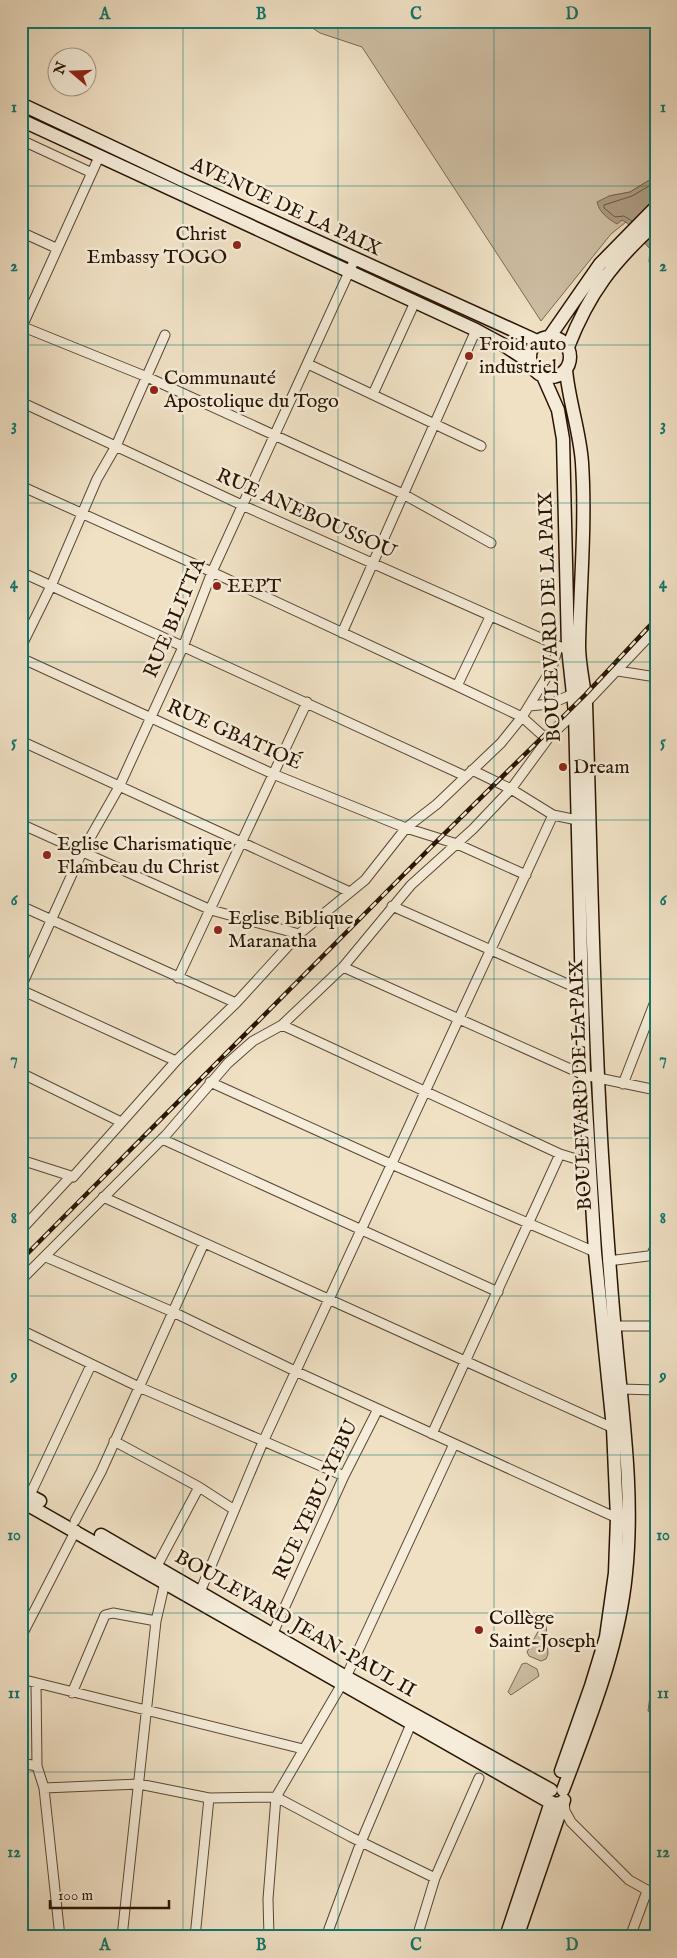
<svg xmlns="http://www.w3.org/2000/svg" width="677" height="1958" viewBox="0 0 677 1958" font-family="'IM FELL English',serif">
<rect width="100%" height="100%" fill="#f0e1c5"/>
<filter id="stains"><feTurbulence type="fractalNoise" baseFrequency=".004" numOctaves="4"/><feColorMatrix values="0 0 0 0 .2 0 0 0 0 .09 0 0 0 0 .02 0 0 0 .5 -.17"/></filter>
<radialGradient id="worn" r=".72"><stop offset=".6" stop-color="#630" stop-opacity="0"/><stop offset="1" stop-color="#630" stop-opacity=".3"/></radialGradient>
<path fill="#cebea4" stroke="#7c6953" d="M302,21h345l9,11v144l-26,16 -21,4 17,26 -15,12 -70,87 -179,-274 -42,-14z
M650,1402h6v44l-5,1z
M542,1624h4l2,30 -2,5 -5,2 -12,-5 -2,-4z
M656,1650v65l-8,-4z
M526,1663l11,6 2,7 -28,19 -3,-3 14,-28z"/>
<path fill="#ac9b83" stroke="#78654f" d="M656,176v19l-5,4 5,6v64l-7,-7 1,-13 -24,-27 -4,-2 -5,4c-10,-6 -17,-11 -20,-22l12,-6 21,-4z"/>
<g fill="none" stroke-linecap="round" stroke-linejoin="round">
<path stroke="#6a5842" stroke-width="1" d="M632,221l-8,-5 -9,1 -11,-9v-3l28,-9 24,-14"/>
<g stroke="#5b4733" stroke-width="11">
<path id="minor" d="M21,140l69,32
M21,232l35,16
M21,326l126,51 256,117 88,49
M21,329l78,-172
M308,364l173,82
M373,394l42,-92
M21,402l223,104 319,142
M21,486l191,86 245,114 65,31 20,18 8,1
M21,572l444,204
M342,633l134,-303
M21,647l30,-61 46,-107 19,-33 49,-111
M21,658l252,116 133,54 51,16 69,31
M618,671l38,6
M457,686l33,-69
M586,703l70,-74
M529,706l21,-2 23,-10
M21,741l329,151
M472,770l39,19 42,26 29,6
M21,824l190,86 88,24
M21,906l215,97
M392,906l189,84
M343,967l241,108 72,15
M178,978l129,-276
M21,987l61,-135 37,-65 64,-140 29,-75 143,-313
M21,990l155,71
M282,1025l278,129 29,9
M21,1073l100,49
M210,1082l181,82 204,88
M623,1084l33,-85
M162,1139l336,153
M21,1160l50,16
M103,1197l510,231h4
M21,1230l50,-54 2,1 103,-116 60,-58 63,-69 66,-54 41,-52 31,-24 64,-61 21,-26 30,-49 6,-21
M651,1256l5,-11
M46,1257l127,55 122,59 322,147
M608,1261l48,-6
M21,1280l145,-145 62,-72 25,-22 29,-16 61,-58 68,-82 62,-56 38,-40 39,-53 25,-23
M614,1326h42
M21,1330l118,57 205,89
M620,1389l36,1
M432,1434l128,-280
M114,1441l85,46 34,22
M30,1495l61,-130
M75,1521l26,-49 103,-229
M157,1566l42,-79
M200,1592l63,-150 290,-627
M273,1633l71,-157 34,-67
M21,1637l55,-107
M21,1679l282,70
M36,1683l1,83 7,22 16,149
M72,1693l33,-78 8,-2 43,8
M21,1763l16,3
M44,1788l95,-4 70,14 67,-1 75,40 84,41
M564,1802l1,9 6,11 58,58 27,15
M122,1937l34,-316 9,-39
M195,1937l14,-139
M269,1937l-1,-38 8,-102 70,-120 108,-233
M281,1937h13
M326,1937l35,-95 50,-118
M417,1937l18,-59 44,-100
M630,1937l17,-46"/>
</g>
<g stroke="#291402" stroke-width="15">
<path id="secondary" d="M21,104l159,75 357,162
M21,120l455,210 26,14 29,19
M550,336l50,-72 56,-57
M530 357a20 20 0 1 1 40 0a20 20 0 1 1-40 0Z
M568,347c21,-54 45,-85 88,-124
M543,376l15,34 5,29 5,209 7,65 9,362 11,177 18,176 4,90 -2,55 -9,64 -15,49 -30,85
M21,1491l19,10
M21,1501l532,303 8,-1
M101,1535l245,142 205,113
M563,1790c26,-70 56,-142 63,-217 8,-77 -3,-154 -10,-231 -6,-62 -10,-124 -14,-187 -9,-150 -11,-301 -16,-452 -2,-19 -7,-38 -7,-57 1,-60 7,-122 3,-183 -2,-31 -13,-61 -16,-93
M506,1937l45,-135
M517,1937l47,-137"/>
</g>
<use href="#minor" stroke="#f5ecd9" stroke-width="9"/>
<use href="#secondary" stroke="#f5ecd9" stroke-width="12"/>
<g stroke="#291402" stroke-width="4.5">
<path id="rail" d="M21,1260l419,-422 145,-143 71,-76"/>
</g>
<use href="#rail" stroke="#f5ecd9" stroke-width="2.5" stroke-dasharray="8" stroke-linecap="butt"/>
</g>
<path fill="none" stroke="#0f766e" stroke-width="1" stroke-opacity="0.55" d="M183,21v1916M338,21v1916M494,21v1916M21,186h635M21,345h635M21,503h635M21,662h635M21,820h635M21,979h635M21,1138h635M21,1296h635M21,1455h635M21,1613h635M21,1772h635"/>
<g fill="#8f2418" stroke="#f5ecd9" stroke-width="2">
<circle cx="237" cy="245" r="5"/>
<circle cx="469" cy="356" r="5"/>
<circle cx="154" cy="390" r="5"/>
<circle cx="217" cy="586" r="5"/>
<circle cx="563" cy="767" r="5"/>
<circle cx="47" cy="855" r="5"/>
<circle cx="218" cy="930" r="5"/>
<circle cx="479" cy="1630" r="5"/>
</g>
<g text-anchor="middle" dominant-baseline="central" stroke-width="5" stroke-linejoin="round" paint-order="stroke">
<g font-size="20" fill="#291402" stroke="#f5ecd9">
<text transform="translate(286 207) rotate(25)">AVENUE DE LA PAIX</text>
<text transform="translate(306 514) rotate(24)">RUE ANEBOUSSOU</text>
<text transform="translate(550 617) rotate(-92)">BOULEVARD DE LA PAIX</text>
<text transform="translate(175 618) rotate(-67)">RUE BLITTA</text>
<text transform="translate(234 735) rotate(24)">RUE GBATIOÉ</text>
<text transform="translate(581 1085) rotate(-92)">BOULEVARD DE LA PAIX</text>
<text transform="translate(316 1500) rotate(-65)">RUE YEBU-YEBU</text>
<text transform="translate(295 1624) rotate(30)">BOULEVARD JEAN-PAUL II</text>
</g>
<g font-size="20" fill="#291402" stroke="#f5ecd9" text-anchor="start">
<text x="227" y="234" text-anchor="end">Christ<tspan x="227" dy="23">Embassy TOGO</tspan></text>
<text x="479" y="344">Froid auto<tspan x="479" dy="23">industriel</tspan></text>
<text x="164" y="378">Communauté<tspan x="164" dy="23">Apostolique du Togo</tspan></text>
<text x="227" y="586">EEPT</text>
<text x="573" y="767">Dream</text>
<text x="57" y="844">Eglise Charismatique<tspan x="57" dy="23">Flambeau du Christ</tspan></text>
<text x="228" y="918">Eglise Biblique<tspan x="228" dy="23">Maranatha</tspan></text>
<text x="489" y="1618">Collège<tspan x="489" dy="23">Saint-Joseph</tspan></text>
</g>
</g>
<rect width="677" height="1958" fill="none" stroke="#f0e1c5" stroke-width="55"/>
<g transform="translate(72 72) rotate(289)"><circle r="24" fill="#f5ecd9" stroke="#a39683"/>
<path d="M0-4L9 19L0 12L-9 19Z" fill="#8f2418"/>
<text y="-8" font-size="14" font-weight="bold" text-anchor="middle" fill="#291402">N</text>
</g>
<path d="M50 1900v8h119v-8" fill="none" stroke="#291402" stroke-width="2.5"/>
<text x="58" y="1900" font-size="15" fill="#291402" stroke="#f5ecd9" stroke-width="4" paint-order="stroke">100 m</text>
<rect x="28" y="28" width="622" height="1902" fill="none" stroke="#0f766e" stroke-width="2"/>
<g font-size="16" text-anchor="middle" font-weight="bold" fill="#0f766e">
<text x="105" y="19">A</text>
<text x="261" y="19">B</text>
<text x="416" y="19">C</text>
<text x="572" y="19">D</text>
<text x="14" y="112">1</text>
<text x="663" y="112">1</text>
<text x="14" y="271">2</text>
<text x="663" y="271">2</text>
<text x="14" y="430">3</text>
<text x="663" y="430">3</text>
<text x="14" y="588">4</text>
<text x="663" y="588">4</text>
<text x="14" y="747">5</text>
<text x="663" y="747">5</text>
<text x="14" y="905">6</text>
<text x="663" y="905">6</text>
<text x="14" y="1064">7</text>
<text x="663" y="1064">7</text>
<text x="14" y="1223">8</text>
<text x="663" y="1223">8</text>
<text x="14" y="1381">9</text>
<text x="663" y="1381">9</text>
<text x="14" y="1540">10</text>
<text x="663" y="1540">10</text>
<text x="14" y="1698">11</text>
<text x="663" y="1698">11</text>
<text x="14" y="1857">12</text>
<text x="663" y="1857">12</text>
<text x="105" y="1950">A</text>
<text x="261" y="1950">B</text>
<text x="416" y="1950">C</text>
<text x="572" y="1950">D</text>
</g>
<rect width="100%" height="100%" filter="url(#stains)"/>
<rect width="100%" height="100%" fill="url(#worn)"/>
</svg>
